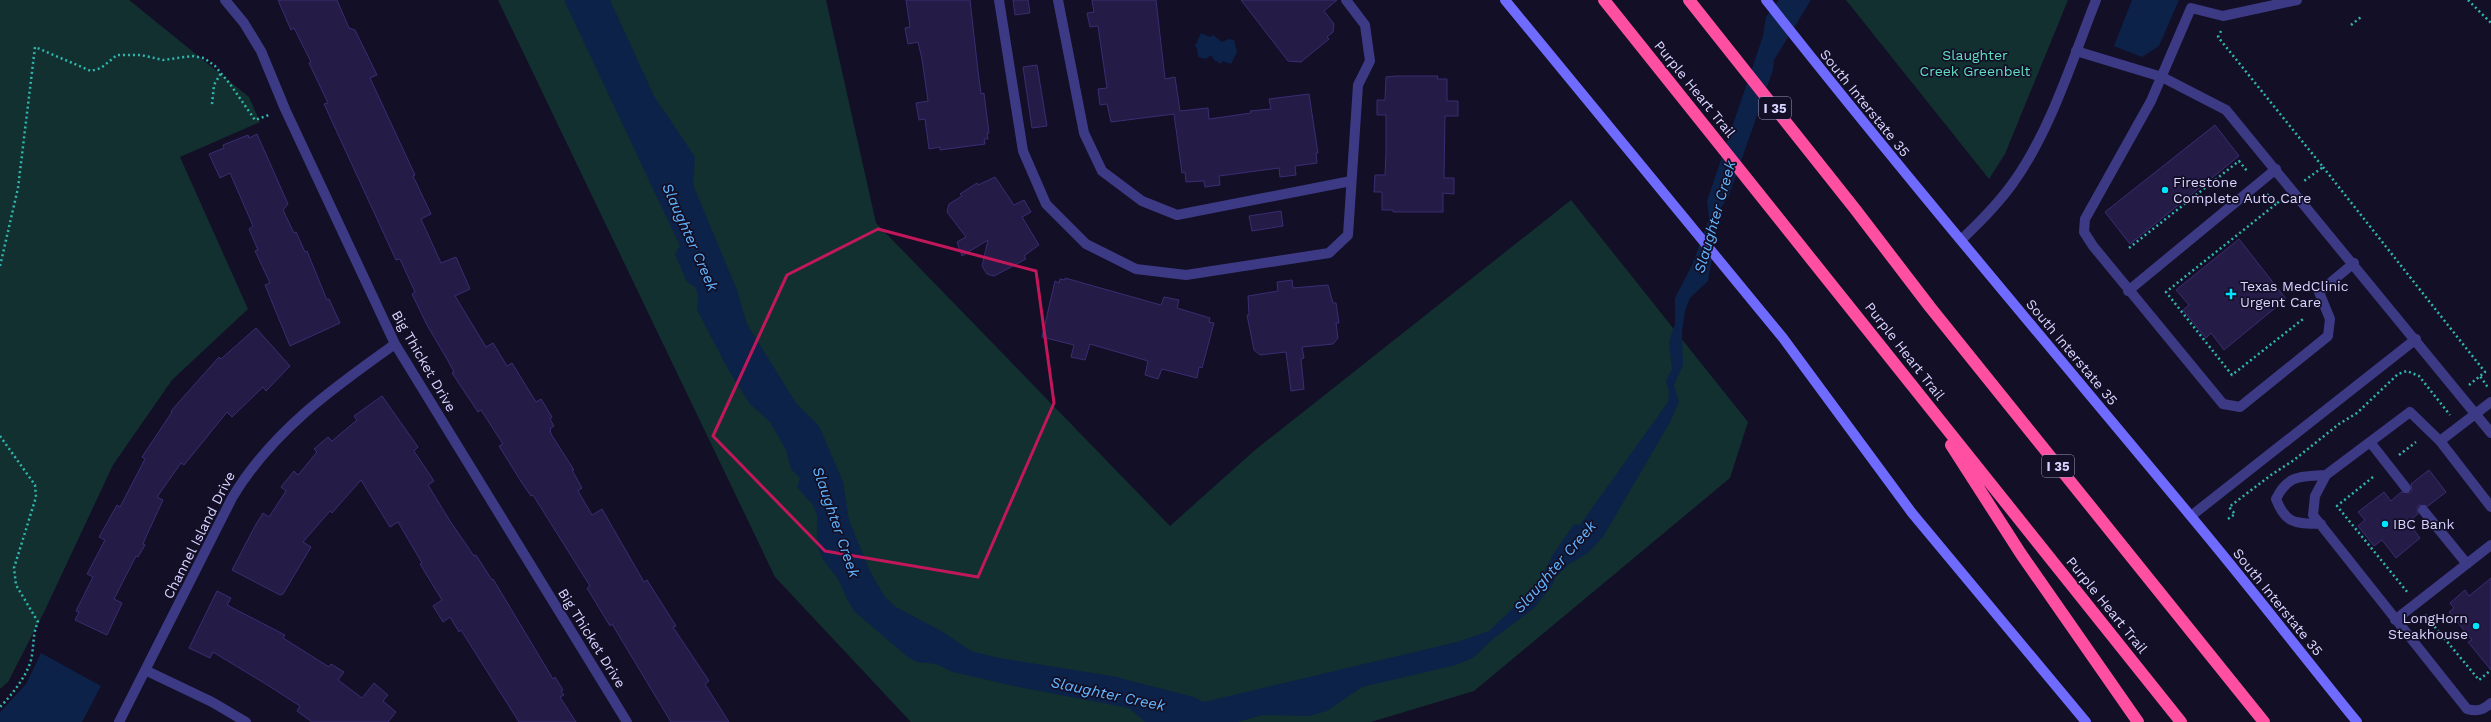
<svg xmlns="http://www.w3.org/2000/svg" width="2491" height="722" viewBox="0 0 2491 722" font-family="'Work Sans',sans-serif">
<rect width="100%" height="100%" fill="#130f26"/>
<path fill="#12302f" d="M0,0h129l120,97 11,25 -80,35 68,152 -76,71 -59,85 -68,145 -37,72 -8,7z
M498,0h328l50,223 294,303 85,-76 316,-250 177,222 -18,56 -256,213 -103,31h-460l-136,-145z
M1846,0h222l-63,154 -16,25z"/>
<path fill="#0c2248" d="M564,0h46l44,96 41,61 -2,28 44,105 10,34 49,79 23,23 24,56 6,38 21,51 15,26 11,10 47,25 28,19 28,7 113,18 82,21 10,5 253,-60 32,-11 42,-40 12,-16 9,-19 22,-32 6,1 88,-123 1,-11 -3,-10 6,-12 -3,-28 6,-17v-26l18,-35 16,-45 -2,-17 56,-165 3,-19 13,-17h32l-37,60 -1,10 -44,125 -8,13 -13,73 -18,17 -5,13 -3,22 1,32 -9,20 5,17 -10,22 -66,113 -16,17 -18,10 -14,14 -3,8 -19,23 -40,30 -20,19 -17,7 -94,22 -35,24 -18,5 -46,-1 -26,7h-92l-16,-14 -115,-22 -61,-14 -17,-8 -19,-2 -8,-4 -54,-46 -7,-11 -10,-22 -14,-18 -7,-16v-30l-4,-10 -16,-18 3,-9 -9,-9 -5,-19 -16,-28 -20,-18 -21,-33 -32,-61 1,-15 -3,-8 -8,-5 -12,-28 5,-8z
M2132,0h47l-20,46 -17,11 -28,-11z
M1201,33l9,4 3,-2 9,7 6,-3 6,1 3,12 -6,12 -8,-3 -2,3 -7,-4 -3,-5 -5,4 -8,-2 -1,-9 -2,-2z
M41,653l60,33 -19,36h-82v-10l26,-28z"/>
<path fill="#241b47" stroke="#3b2d73" d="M278,0h59l12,28 6,2 22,45 -7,3 45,97 -2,1 18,38 -10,5 20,44 15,-6 14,32 -15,7 31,51 7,-4 14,23 5,-3 24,39 5,-3 11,18 -2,2 4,7 -4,3 1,5 23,36h-2l10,18 -4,3 14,24 10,-6 42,73 3,-2 29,46 -3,1 36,54 -4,3 24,38h-58l-59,-98 -2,2 -23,-38 3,-2 -57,-91 -2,1 -9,-13 -23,-37 4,-2 -22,-34 -3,2 -26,-39 2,-1 -7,-13 -20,-34 -15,-31 3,-2 -15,-33 -4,1 -72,-156 4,-1 -19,-40 2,-1 -17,-34 -3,2z
M906,0h64l8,71 3,23 3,-1 5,40h-2l1,6h-4l1,5 -45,6v-3l-11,2 -4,-30 -6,1 -3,-17 12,-2 -6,-42 -4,-17 -10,2 -3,-16 5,-1z
M1013,0h15l2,13 -15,2z
M1092,0h64l9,79 10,-2 5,34 28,-3 1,11 42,-6 -1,-2 21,-2 -2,-10 40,-5 9,59h-2l1,10 -22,3 1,9 -16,2 -1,-9 -60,8 1,9 -15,2 -1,-6 -18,1 -1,-10 -3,1 -8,-59 -63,8 -4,-18 -7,1 -2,-16 9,-1 -9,-62 -8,1 -3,-14 7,-1z
M1241,0h96l-13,11 10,13 -1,8 -6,5 2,2 -28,23 -13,-1z
M1037,65l10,61 -15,2 -9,-61z
M1396,76h42l-1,3h10v22h11v15h-13l-1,62h10v16l-11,-1v19h-50v-2h-11v-18h-8l1,-17h10l1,-22v-38h-9v-15h8l1,-23z
M2215,125l24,31 -109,88 -25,-32z
M257,134l31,70 -5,6 11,23 2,-1 9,20 2,-1 20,49 2,-1 11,24 -50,23 -25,-61 5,-2 -15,-32 3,-1 -9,-21 4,-3 -23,-53 -10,5 -11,-24 15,-6 -1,-3 25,-10 1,3z
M995,177l19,28 10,-5 7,12 -9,5 17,28 -15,11 2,3 -32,17 -7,-2 -5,-8 6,-26 -26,16 -5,-14 9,-5 -19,-25 2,-8 13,-8 -2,-2 17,-11 1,2z
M1281,211l2,15 -31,5 -3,-15z
M2239,239l47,60 -62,51 -13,-17 -5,5 -23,-28 6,-5 -13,-15z
M1065,278l96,27 3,-8 15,3 -2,8 33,10 -1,4 5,1 -12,45 -3,-1 -2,11 -35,-9 -4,10 -13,-4 3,-14 -58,-17 -5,16 -14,-3 3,-12 -32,-8 13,-56 4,2 1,-4 5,1z
M1292,280l1,8 35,-3 5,18h3l3,20h-3l2,15 -5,6 -31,3 2,11 -3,1 3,30 -13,2 -5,-39 -26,3 -6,-5 -7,-35h2l-1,-19 30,-5 -1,-9z
M256,328l34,38 -24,25 -3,-4 -31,30 -5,-5 -43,53 -3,-2 -24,34 6,3 -18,39 -2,5 2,1 -7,12 -2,-1 -22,43 8,4 -15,32 -32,-15 4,-8 -3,-1 17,-34 -6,-3 18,-34 -6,-3 18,-32 3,2 25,-48 -3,-2 30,-45 -1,-1 48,-54 2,2z
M382,396l36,51 -4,4 20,30 -6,4 22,36 24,35 2,-1 16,25 1,-1 60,100 2,-2 8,13 -2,1 3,4 -4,2 16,25h-57l-58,-92 -2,2 -9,-15 -7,5 -10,-16 9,-6 -22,-36 2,-1 -24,-41 -8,5 -29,-47 -29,33 -2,-2 -27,31 8,5 -28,47 -3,1 -48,-25 23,-44 8,-13 6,4 17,-26 -5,-4 13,-16 4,4 19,-23 -3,-3 14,-12 4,4 25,-21 -3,-4z
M2429,470l17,22 -18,14 -9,-1 -2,3 1,6 -10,8 12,16 -24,20 -14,-18 -8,6 -16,-20 7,-6 -7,-8 26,-20 7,9 10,-9 9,1 2,-3 -1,-6z
M2491,578v92l-23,-28 4,-2 -23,-28 5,-4 -4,-5 15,-13 4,6z
M217,591l14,7 -4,7 58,30 -2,3 46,29 2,-3 13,8 -6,8 24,18 12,-15 14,12 -5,6 13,11 -8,10h-76l-15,-11 3,-5 -31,-20 -56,-34 -3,6 -21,-10z"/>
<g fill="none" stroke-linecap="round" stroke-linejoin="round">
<path stroke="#2fb8b0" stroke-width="2.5" stroke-dasharray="2 3" stroke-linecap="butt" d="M2468,0l23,23
M2351,25l10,-8
M2221,31l-3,6 105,130 -19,14
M212,104l2,-19 7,-12
M2323,167l162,205 -5,4
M2267,194l9,10 5,-4
M2276,204l-110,88 66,83 71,-56
M2129,248l110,-87 8,10
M0,266l18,-78 17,-141 56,24 10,-3 16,-13h24l22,5 29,-4 12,2 11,8 15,18 25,36 14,-5
M2469,385l11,-9 9,13
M0,436l35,49 1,12 -22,71 2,17 22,37c-5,11 -4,20 -6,33 -2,17 -20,40 -32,52
M2399,455l17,-13
M2373,477l-36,29 71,87
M2228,519l7,-5 -6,-7 42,-32 23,-15 45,-36 18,-11 41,-39 9,-3 12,5 31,39
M2425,615l54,65 12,-10"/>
<path stroke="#3d3a85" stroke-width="10" d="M999,0l24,151 23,53 40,40 50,25 50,6 143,-22 19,-18 10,-150 12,-24 -5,-36 -19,-25
M1058,0l26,133 18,38 40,30 35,14 174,-34
M2297,0l-74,16 -32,-8 -40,93 -66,118 -1,13 9,14 130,158 17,3 88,-71 2,-17 -11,-27 35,-29
M2076,51l86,26 64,33 265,323
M2128,291l148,-122
M2491,402l-51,39 -30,-29 -84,63 -11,21 -2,19 154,194c10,3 16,1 24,-6
M2440,441l51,66
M2370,442l36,46
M2423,510l44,54
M2191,516l225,-177
M2321,524c-25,-1 -35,1 -45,-25 12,-25 25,-22 50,-24
M2395,620l96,-75"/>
<path stroke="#3d3a85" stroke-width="10" d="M225,0l19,23 17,28 24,58 110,235 232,378
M147,671l65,31 34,20
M119,722l113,-224c40,-67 101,-110 163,-154"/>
<path stroke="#3d3a85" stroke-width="10" d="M1962,239c18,-17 36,-35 51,-56 37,-51 60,-125 83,-183"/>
<path stroke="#6f6bff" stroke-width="10" d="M1505,0l278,338 129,175 174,209
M1766,0c137,174 281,343 423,514 57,68 112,139 168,208"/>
<path stroke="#ff4fa3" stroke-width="12" d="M1604,0l577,722
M1689,0l166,209 75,98 334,415
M1951,445l70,109 117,168"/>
</g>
<path fill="none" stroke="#c2185b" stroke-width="3" stroke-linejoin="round" d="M878,229l158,42 18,132 -76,174 -153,-26 -112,-115 74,-161z"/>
<g fill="#00e5ff" stroke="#130f26" stroke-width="1.5">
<circle cx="2165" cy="190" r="4"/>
<path d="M2229 288h4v4h4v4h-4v4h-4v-4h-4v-4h4z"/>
<circle cx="2385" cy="524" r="4"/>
<circle cx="2476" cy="626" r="4"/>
</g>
<g text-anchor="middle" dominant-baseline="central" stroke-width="3.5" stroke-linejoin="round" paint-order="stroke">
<g fill="#130f26" stroke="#9e99be" stroke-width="1">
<rect x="1759" y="97" width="32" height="22" rx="3"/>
<rect x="2042" y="455" width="32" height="22" rx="3"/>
</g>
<g font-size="13" font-weight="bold" fill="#d9d4ff">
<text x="1775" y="108">I 35</text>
<text x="2058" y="466">I 35</text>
</g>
<g font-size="14" fill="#5fe0c0" stroke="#130f26">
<text x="1975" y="55">Slaughter<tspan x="1975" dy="16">Creek Greenbelt</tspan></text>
</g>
<g font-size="14" fill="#d9d4ff" stroke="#130f26">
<text transform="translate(1695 89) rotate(51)">Purple Heart Trail</text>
<text transform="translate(1865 103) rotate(51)">South Interstate 35</text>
<text transform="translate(1905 351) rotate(52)">Purple Heart Trail</text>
<text transform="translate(2072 352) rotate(50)">South Interstate 35</text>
<text transform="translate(424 361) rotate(60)">Big Thicket Drive</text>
<text transform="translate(199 535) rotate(-63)">Channel Island Drive</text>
<text transform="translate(2278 602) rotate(51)">South Interstate 35</text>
<text transform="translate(2107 605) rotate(51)">Purple Heart Trail</text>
<text transform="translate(592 638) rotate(58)">Big Thicket Drive</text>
</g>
<g font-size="14" fill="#d9d4ff" stroke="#130f26" text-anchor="start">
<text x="2173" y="182">Firestone<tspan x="2173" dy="16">Complete Auto Care</tspan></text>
<text x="2240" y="286">Texas MedClinic<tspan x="2240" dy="16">Urgent Care</tspan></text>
<text x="2393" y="524">IBC Bank</text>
<text x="2468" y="618" text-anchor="end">LongHorn<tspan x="2468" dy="16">Steakhouse</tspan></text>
</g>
<g font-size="15" font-style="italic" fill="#62b6ff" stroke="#130f26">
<text transform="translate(1715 217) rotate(-74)">Slaughter Creek</text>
<text transform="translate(690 237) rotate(66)">Slaughter Creek</text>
<text transform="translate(836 522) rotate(71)">Slaughter Creek</text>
<text transform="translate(1555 567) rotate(-49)">Slaughter Creek</text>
<text transform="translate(1108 694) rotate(12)">Slaughter Creek</text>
</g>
</g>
</svg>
